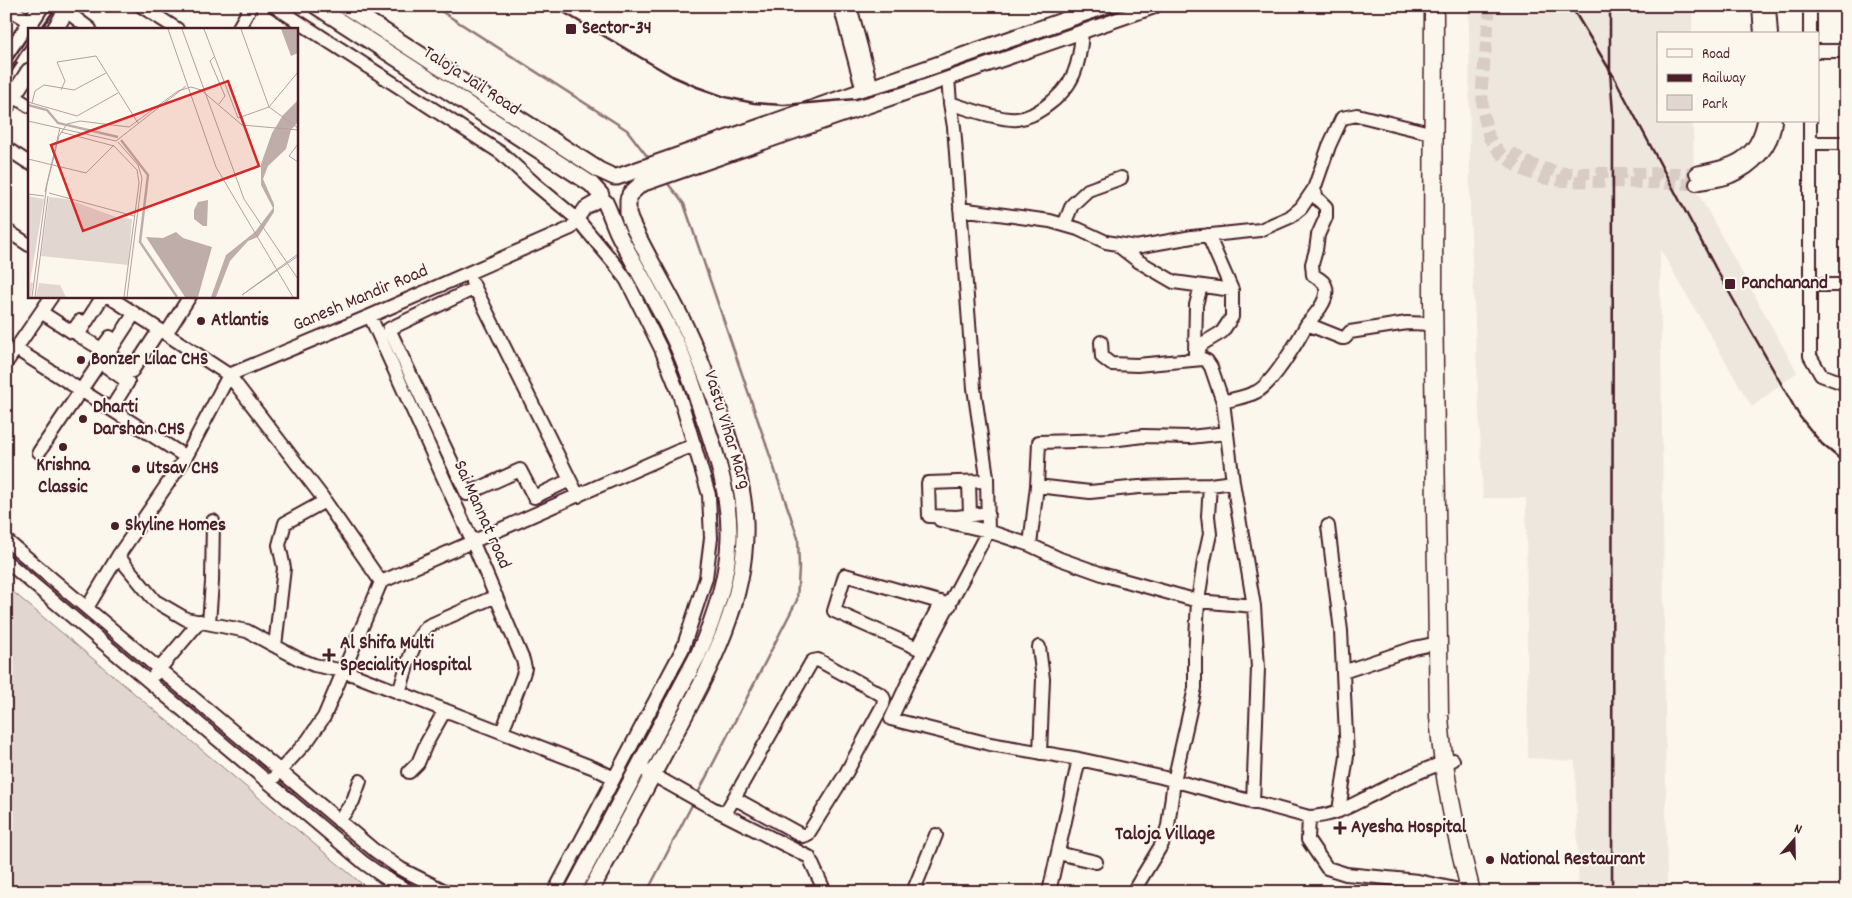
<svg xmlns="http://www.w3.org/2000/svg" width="1852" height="898" viewBox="0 0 1852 898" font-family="Dekko,sans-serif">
<rect width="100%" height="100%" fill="#fbf7ec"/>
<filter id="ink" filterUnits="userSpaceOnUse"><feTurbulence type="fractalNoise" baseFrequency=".02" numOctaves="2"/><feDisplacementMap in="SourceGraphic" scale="10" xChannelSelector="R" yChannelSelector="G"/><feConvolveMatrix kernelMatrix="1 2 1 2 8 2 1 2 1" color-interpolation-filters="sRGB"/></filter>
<g filter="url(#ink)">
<path fill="#eee7de" d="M1469,6h223v28h-34v87h35l1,65 103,186 -45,35 -92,-158 7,643h-88l-4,-131 -47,-3 -2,-260h-43l-13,-283z"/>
<path fill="#e2d7d0" stroke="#967b7e" d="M6,586l356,298 15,8h-371z"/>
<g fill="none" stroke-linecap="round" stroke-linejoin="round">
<path stroke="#907477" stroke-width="2.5" d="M433,6l194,124 23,30
M665,180l19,24 114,334 1,30 -2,32 -100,195
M647,892l46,-89"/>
<path stroke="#d8ccc5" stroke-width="12" stroke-dasharray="12 6" stroke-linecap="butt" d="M1490,6l-8,80 1,27 6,25 12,16 19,15 22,9 22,3 132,3
M1511,152l13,9 18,7 22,5h132"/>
<g stroke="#4a1f2b" stroke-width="16">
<path id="minor" d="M141,6l36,23
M274,6l227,147 34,31 42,35 38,45 12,17 34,68 18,45 30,101 2,43 -5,40 -23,70 -129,244
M840,6l23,85
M850,6l22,82
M1759,6l2,28
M1769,6l2,28
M1810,6v28
M6,7l25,15
M66,11l24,18
M238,29l11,-19 -2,-4
M1818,51h28
M945,70l3,8 2,25 4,24 20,261 13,89 1,54 -79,149 -18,39 99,25 89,15 82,18 148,40c26,-1 43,-12 65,-23 23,-12 55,-28 79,-34
M13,96l16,10
M950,103c15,5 52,18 67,16 11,-1 19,-6 28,-12 29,-20 35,-42 37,-76
M1810,121v235l11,19 25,9
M1810,143h36
M6,148l23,15
M1696,173c35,-7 60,-12 68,-52
M1696,184c11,-3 24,-3 35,-8 22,-9 42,-29 44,-55
M960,209l90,12 28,8 28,13 30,5 56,-10 68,-7 30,-13 11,-9 13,-19 15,-43 13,-28 15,-3 77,19
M1064,225l8,-20 16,-15 33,-12
M6,230l23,15
M1116,244l22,17 36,21 58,8
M472,282l106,214
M1810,285h36
M475,288l-86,41 78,165 53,-24 14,27 36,-17
M103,296l-25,39 23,14 9,-12
M108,296l121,79 91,119 61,88
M41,312l31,20 8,-11
M134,314l-26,40 24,17 27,-41
M370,316l103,227 50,117 2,8 -2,7 -21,57
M1307,324c8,-9 27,-29 16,-42 -3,-3 -7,-5 -10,-7l-1,-11 4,-14 2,-15 8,-18v-10l-9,-9 -3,-9
M166,334l24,-38
M1101,342l1,15 9,7 26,1 66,-6 4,2 4,6 12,35 10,80 21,124 4,62 -5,135
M16,349l170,108
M1195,353l1,-48 5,-19
M1193,359l9,-15 20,-12 10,-15v-27l-24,-55
M6,363l46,-67
M229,375l141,-59 201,-88 14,-20 17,-10
M1223,402c10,-3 23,-5 33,-10 16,-7 42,-51 51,-68l35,14h3l5,-6 57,-9 26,1
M39,452l61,-90 28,20 -17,27
M987,481l-59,2 1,33 28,1 31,-4
M969,482l1,33
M1210,485l-2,31 2,18 -6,27 -6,40 56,5
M1037,486l53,6 49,-5 71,-2 23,-3
M940,520l48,11 42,14 30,14 45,16 93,26 -3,57v30l-21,93 -6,45 -6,18 -29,48
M1328,526l13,105 6,125 -8,55
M6,540l368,310 27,19 46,23
M1030,545l7,-59 2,-44 72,-2 32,-4 47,1 37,-4
M118,556l37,45 31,18 61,12 52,28 15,6 30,6 250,97 20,10
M6,561l358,302 20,14 26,15
M87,608l31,-52 68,-99 43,-82
M209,623l3,-41 1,-61
M920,642l21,-40
M275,646l9,-78 -5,-23 6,-22 40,-22
M1039,647l4,32 -3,74
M924,651l-90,-40 11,-36 105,30
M1343,672l71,-24 24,-5
M155,674l45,-53
M399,693c7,-22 12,-51 29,-67l68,-30
M639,767l73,41 97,49 16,35
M409,772l9,-9 8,-19 19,-34
M269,783l39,-43 16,-23 57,-135 295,-130 19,-7
M725,814l86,-151 2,-2 5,-1 64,35 2,4 -1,6 -38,70 -37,59 -5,2 -69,-38
M1309,817l-1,23 19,28 19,6 72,7 51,11
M339,821l14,-20 7,-20
M1058,853l38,9
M913,892l23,-57
M1049,892l30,-133"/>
</g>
<g stroke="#4a1f2b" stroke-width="19">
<path id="major" d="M316,6l275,178 10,11
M345,6l254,164 15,7
M55,29l14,-23
M6,60l35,-54
M6,107l23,-36
M617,177l488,-171
M630,194l11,-10 512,-178
M572,892l126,-237c16,-36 30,-77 31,-117 1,-38 -10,-75 -22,-111 -10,-28 -18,-56 -30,-82 -17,-37 -38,-72 -57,-108 -6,-11 -9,-23 -15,-35
M590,892c25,-47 50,-94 75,-140 38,-71 83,-146 80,-230 -2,-53 -27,-117 -47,-167 -18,-47 -47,-89 -68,-135l-2,-7v-14"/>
</g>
<g stroke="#4a1f2b" stroke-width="21">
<path id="highway" d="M1434,6l-1,291 6,419c4,60 17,118 32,176"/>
</g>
<use href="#minor" stroke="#fbf7ec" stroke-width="12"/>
<use href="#major" stroke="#fbf7ec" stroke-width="15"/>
<use href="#highway" stroke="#fbf7ec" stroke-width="18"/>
<path stroke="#4a1f2b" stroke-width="2.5" d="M553,6l119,70 25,11 28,10 29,6 30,2 72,-6 44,-12 233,-81
M1571,6l43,71 102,192 84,148 22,27 24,20
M1610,6v65l3,43 -1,778
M41,29l16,-23
M6,68l23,-33
M6,79l11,-16"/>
</g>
</g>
<g fill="#4a1f2b" stroke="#fbf7ec" stroke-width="2">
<rect x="565" y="23" width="12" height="12" rx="2.5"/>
<rect x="1724" y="278" width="12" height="12" rx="2.5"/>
<circle cx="201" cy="321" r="5"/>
<circle cx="81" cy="360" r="5"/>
<circle cx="83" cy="419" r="5"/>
<circle cx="63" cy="447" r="5"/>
<circle cx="136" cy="469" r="5"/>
<circle cx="115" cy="526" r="5"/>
<path d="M326.5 647.5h5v5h5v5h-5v5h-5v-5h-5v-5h5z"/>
<path d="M1337.5 820.5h5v5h5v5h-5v5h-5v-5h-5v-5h5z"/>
<circle cx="1490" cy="860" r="5"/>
</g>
<g text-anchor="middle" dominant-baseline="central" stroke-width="4" stroke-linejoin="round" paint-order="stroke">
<g font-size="19" font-weight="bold" fill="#4a1f2b" stroke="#fbf7ec" text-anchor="start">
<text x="582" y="29">Sector-34</text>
<text x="1741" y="284">Panchanand</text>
<text x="211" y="321">Atlantis</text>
<text x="91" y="360">Bonzer Lilac CHS</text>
<text x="93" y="408">Dharti<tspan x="93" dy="22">Darshan CHS</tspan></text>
<text x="63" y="466" text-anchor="middle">Krishna<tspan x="63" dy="22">Classic</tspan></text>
<text x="146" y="469">Utsav CHS</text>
<text x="125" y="526">Skyline Homes</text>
<text x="340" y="644">Al Shifa Multi<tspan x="340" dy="22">Speciality Hospital</tspan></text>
<text x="1351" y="828">Ayesha Hospital</text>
<text x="1500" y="860">National Restaurant</text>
</g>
<g font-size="19" fill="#4a1f2b" stroke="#fbf7ec">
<text transform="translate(471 82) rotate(33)">Taloja Jail Road</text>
<text transform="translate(361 299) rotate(-23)">Ganesh Mandir Road</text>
<text transform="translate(726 430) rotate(73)">Vastu Vihar Marg</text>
<text transform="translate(481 515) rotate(66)">Sai Mannat road</text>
</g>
<g font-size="20" font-weight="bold" fill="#4a1f2b" stroke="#fbf7ec">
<text x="1165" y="835">Taloja Village</text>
</g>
</g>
<g transform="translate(28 28)">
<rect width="270" height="270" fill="#fbf7ec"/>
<path d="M0,168l16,3 -14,83 3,1 -2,14h-3zM21,169l18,2 49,18 16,2 -4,46 -87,-9zM11,255l21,2 6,12h-30z" fill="#e2d7d0"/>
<path d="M253,1h16l1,24 -7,3zM270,72v22l-7,8 -5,19 -18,17 -5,13 11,25v8l-16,25 -10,4 -18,20 -14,36h-5l15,-42 29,-23 18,-24 -12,-23v-21l11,-31 11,-18zM180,172l-1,26h-4l-9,-7v-9l4,-8zM148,204l7,6 29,9 -14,50h-13l-39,-60 17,1z" fill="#bfadaa"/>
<path fill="none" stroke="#bfadaa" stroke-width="2.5" d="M0,77l19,5 11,13 60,14M93,112l27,35 -8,67 37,55"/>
<path fill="none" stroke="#b4a19f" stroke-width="1" d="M140,1l48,138 77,130M154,1l62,170 54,80M176,1l34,89 31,-11 29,-35M213,1l28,78 29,21M186,29l-4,4 15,35 -6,8M33,62l4,-9 -8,-19 39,-6 42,67M0,74l49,14 41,-23M4,75l3,-12 9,-6 30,5 32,-17M0,93l88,20M33,104l53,14 23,24 2,13 -15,114M88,113l70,-55M90,114l20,23 4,13 -15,119M270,116l-9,12 9,6M0,131l58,14 28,-28M17,164l15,-64M21,165l85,23M0,166l16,2M270,226l-56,41 56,-39M4,269l15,-113 12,-48 8,-12 13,-3 49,6 49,-36 13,-4 10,3 41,35 56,5M7,269l13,-101"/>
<path fill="#d62828" fill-opacity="0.15" stroke="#d62828" stroke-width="2.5" d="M200,53l31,85 -176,65 -32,-86z"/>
<rect width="270" height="270" fill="none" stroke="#4a1f2b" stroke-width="2.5"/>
</g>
<rect width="1852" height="898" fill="none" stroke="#fbf7ec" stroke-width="25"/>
<rect x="12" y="12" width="1827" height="873" fill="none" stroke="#4a1f2b" stroke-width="2" filter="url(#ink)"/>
<rect x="1657" y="32" width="162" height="90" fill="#fbf7ec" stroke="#b4a19f"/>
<rect x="1667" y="49" width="25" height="8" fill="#fbf7ec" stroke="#b4a19f"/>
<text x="1702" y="58" font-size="15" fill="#4a1f2b">Road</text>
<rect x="1667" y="74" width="25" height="8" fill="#4a1f2b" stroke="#b4a19f"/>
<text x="1702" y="82" font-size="15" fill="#4a1f2b">Railway</text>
<rect x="1667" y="95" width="25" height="15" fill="#e2d7d0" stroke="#b4a19f"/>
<text x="1702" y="108" font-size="15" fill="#4a1f2b">Park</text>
<g transform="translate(1794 840) rotate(20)" stroke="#fbf7ec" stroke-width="4" paint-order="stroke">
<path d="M0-4L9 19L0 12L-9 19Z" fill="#4a1f2b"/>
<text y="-8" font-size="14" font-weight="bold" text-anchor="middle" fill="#4a1f2b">N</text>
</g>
</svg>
